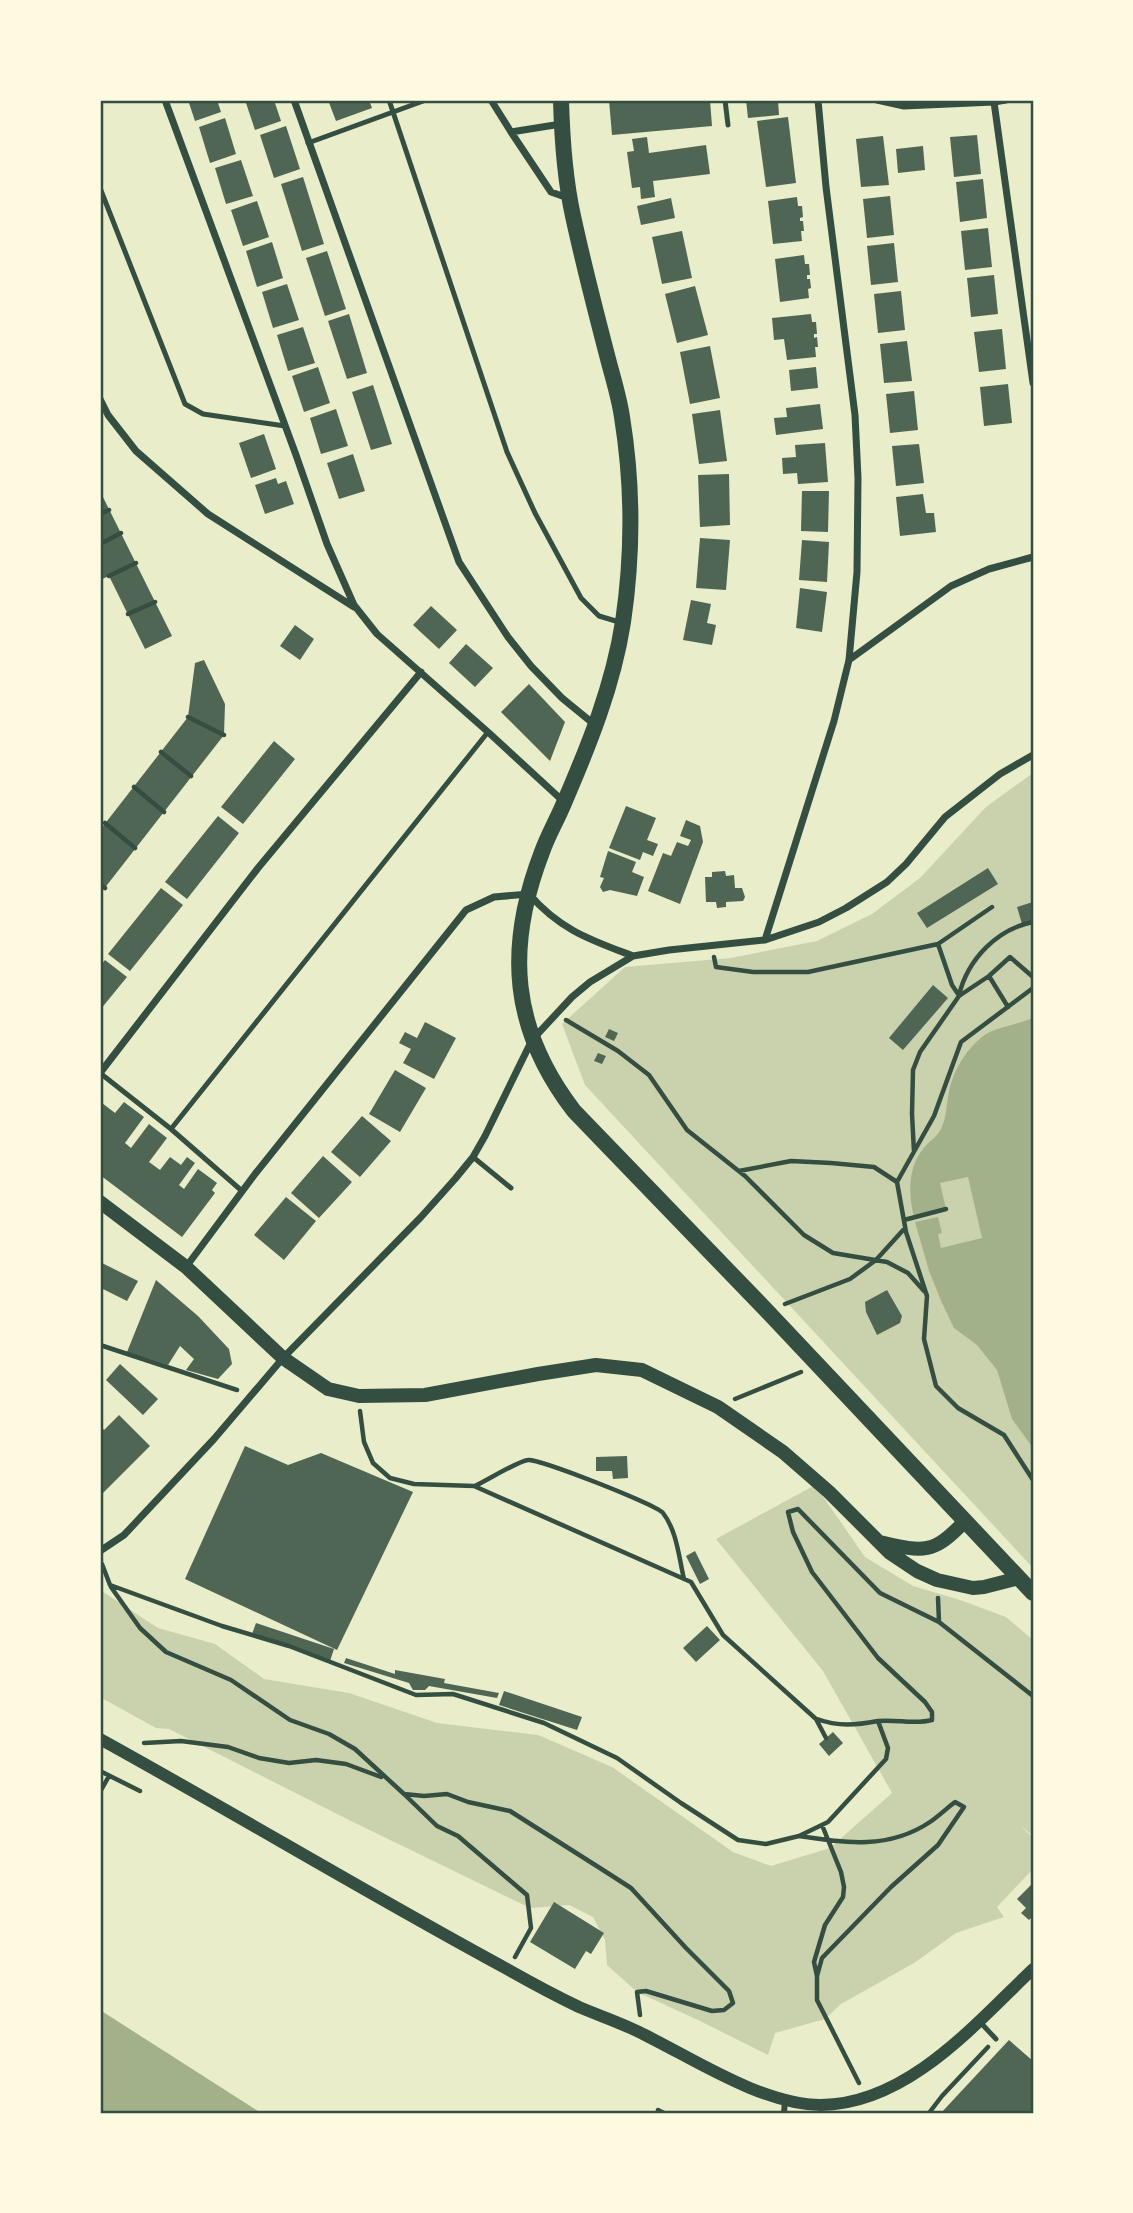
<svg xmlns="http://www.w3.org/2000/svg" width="1133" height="2213" viewBox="0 0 1133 2213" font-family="'Noto Serif',serif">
<rect width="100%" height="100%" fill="#e9edc9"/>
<path fill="#cad2ad" d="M1033,773v795l-448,-483 -23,-61 63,-57 106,-9 86,-17 55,-27 48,-36 66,-71z
M815,1485l50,72 48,29 47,14 46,17 27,23v196l-13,-11 13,13v31l-36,38 7,10 -48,16 -42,30 -73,41 -16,15 -50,14 -7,22 -70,-35 -61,-28 -30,-27 -2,-25 -12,-23 -24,-12 -39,3 -181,-88 -180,-91 -13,-1 -56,-31v-107l58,38 57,16 49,35 85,14 88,30 101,12 74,32 121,85 38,14 59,-18 62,-55 -69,-122 -107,-132z"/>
<path fill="#a3b18a" d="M1033,1018v430l-21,-29 -15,-49 -20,-25 -23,-17 -12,-25 -13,-32 -14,-49 23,-5 4,16 -4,1 3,14 41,-10 -14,-61 -28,6 6,26 -32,8c-6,-23 -6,-50 9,-68 5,-7 14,-12 18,-20 6,-12 5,-24 8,-37 4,-22 21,-51 43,-61 13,-5 28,-8 41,-13z
M100,2010l161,103h-161z"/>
<path fill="#4f6655" d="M188,100h29l4,12 -26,9z
M245,100h29l7,21 -26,9z
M328,100h27l1,2 13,-2 3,8 -36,13z
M609,100h101l2,26 -100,9z
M746,100h32l1,15 -31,3z
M788,117l8,66 -30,4 -9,-66z
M225,118l11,36 -26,9 -11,-36z
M286,126l14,43 -26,9 -14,-43z
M977,135l4,39 -27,3 -4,-40z
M883,136l6,49 -28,2 -5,-48z
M647,137l2,16 57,-8 4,29 -57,7 2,16 -14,2 -1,-12 -8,1 -5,-36 7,-1 -2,-12z
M923,146l2,24 -27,3 -2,-24z
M241,160l12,36 -27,8 -11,-36z
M303,177l21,67 -22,7 -21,-67z
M983,179l4,39 -27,4 -4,-40z
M890,196l4,39 -27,3 -4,-39z
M797,197l1,9h4l1,11 -3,1v3h3l1,10h-3l1,10 -29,3 -5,-43z
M671,198l4,20 -34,7 -4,-19z
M257,201l12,36 -26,9 -12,-36z
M988,228l4,39 -27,3 -4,-39z
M682,231l10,47 -30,6 -10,-47z
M272,242l11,36 -26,9 -11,-36z
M894,243l4,39 -27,3 -4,-39z
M327,251l19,58 -21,7 -19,-58z
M804,255l1,9h4l1,11h-3v4h3l1,9 -3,1 1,9 -29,4 -5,-43z
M994,275l4,39 -27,3 -4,-39z
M287,284l12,36 -26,8 -11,-36z
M695,286l13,49 -31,8 -12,-49z
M901,291l4,39 -27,3 -4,-39z
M349,314l18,59 -20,6 -19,-58z
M811,314l1,8h4l1,12h-3v4l3,-1 1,10h-3l1,10 -29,3 -3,-21 -10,1 -2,-22z
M303,327l12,36 -27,8 -11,-36z
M1002,329l4,40 -27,3 -5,-40z
M907,341l5,40 -28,2 -4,-39z
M710,346l10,52 -30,6 -10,-52z
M318,367l12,36 -26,9 -12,-36z
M816,367l2,21 -27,3 -2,-21z
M1008,384l4,39 -28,3 -4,-39z
M373,385l19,59 -21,6 -19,-58z
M914,391l4,39 -28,3 -4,-39z
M820,404l3,25 -47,6 -2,-17 13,-1 -1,-9z
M336,409l12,37 -27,8 -11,-36z
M720,410l7,51 -28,3 -7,-50z
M264,434l12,35 -25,9 -12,-35z
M825,443l3,39 -30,2 -1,-11 -14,1 -1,-16 14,-1 -1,-12z
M919,444l5,39 -28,3 -4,-40z
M353,454l12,37 -26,8 -12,-36z
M729,474l1,51 -30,2 -2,-52z
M276,478l2,6 8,-3 8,23 -29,10 -10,-29z
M100,491l72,145 -27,13 -36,-73 -9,4z
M802,491h27l-1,41 -27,-1z
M923,494l3,19h8l2,19 -36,4 -4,-39z
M700,538l30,2 -4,50 -30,-2z
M802,540l27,2 -2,40 -28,-2z
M800,588l27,4 -5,40 -26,-4z
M691,600l20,4 -4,19 9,2 -4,20 -29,-5z
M431,606l26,24 -18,19 -26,-24z
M295,625l19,14 -14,21 -20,-14z
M466,644l27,24 -18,19 -26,-24z
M204,660l21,44 -1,31 -124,159v-64l88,-113 7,-54z
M529,684l36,38 -15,39 -49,-49z
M274,741l21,18 -52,65 -22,-17z
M626,806l30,12 -9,22 11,4 -5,12 -10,-4 -3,8 -31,-12z
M218,816l21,17 -52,66 -22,-17z
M686,820l14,6 3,16 -23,62 -32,-13 15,-38 8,3 6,-14 11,4 3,-6 -11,-4z
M608,851l28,11 -4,10 12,5 -7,19 -27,-6 -7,2 -3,-5 4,-9 -4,-1z
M988,868l10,16 -71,44 -10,-15z
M725,871l1,5 8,-1 1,13h7l3,9 -2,4 -17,1v5l-9,1 -1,-6h-10l-1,-25h7v-5z
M161,888l22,17 -53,66 -22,-17z
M1033,902v18l-11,4 -5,-17z
M105,960l22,17 -27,33v-44z
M933,985l15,13 -45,52 -14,-12z
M425,1022l31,16 -22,41 -31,-16 8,-14 -12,-6 6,-11 12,6z
M609,1029l9,4 -4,8 -9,-4z
M598,1053l8,3 -4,8 -8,-3z
M395,1070l31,18 -26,44 -31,-18z
M124,1102l20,15 -19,26 6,5 18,-24 18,14 -18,24 11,8 10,-13 11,8 6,-8 8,6 -16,22 5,4 14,-20 19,14 -5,7 3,3 -33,44 -82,-62v-69l2,-3 13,10z
M362,1116l29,25 -31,36 -29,-25z
M323,1156l29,26 -33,36 -28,-25z
M286,1197l30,24 -32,39 -30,-25z
M100,1262l38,19 -11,20 -24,-12 -3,6z
M156,1280l42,36 31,33 3,15 -14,15 -32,-9 8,-11 -14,-13 -12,19 -41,-13z
M887,1290l15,26 -2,7 -23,12 -11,-23 -1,-10z
M120,1364l38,35 -15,16 -37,-35z
M119,1415l31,31 -50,50v-70l4,4z
M245,1446l43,19 33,-12 92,39 -76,158 -152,-71z
M627,1456l1,22 -15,1 -1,-8h-16v-14z
M695,1551l14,28 -9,5 -14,-28z
M256,1623l78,26 -4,12 -78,-27z
M707,1626l13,14 -24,22 -13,-14z
M346,1658l49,16v-4l50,9 -1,4 55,10 -2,5 -68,-12 -4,4h-12l-4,-7 -65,-20z
M504,1691l78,26 -5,13 -78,-25z
M833,1732l10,11 -14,13 -10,-12z
M1033,1883v33l-4,4 -8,-7 5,-5 -9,-9z
M554,1902l50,31 -13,21 -5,-3 -11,18 -45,-27z
M1009,2040l24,21v52h-92z"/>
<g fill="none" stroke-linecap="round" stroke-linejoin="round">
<path stroke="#344e41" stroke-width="4.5" d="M100,514l9,-4
M100,544l21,-11
M109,576l27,-13
M128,614l27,-12
M188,717l36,18
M161,752l30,24
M134,787l30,25
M105,823l30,25
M100,884l5,4
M938,944l14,41 6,9
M714,957l2,10 37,5h55l130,-28 54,-37
M989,976l19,31
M1033,988l-72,54 -27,74 -37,66 9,50 21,64 -3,43 12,47 22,22 46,27 29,45
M959,995c9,-36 38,-66 74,-73
M566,1020l52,31 31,24 38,55 58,46 59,59 29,18 54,9 21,11 16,18
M914,1152l-2,-38 1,-44 7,-18 39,-56 30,-20 21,-19 23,20
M739,1171l52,-10 40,2 43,4 23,15
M904,1220l42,-11
M785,1304l65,-25 26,-19 29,-32
M100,1345l137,45
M735,1399l66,-27
M360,1411l4,31 9,21 17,15 24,6 60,2 217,96 32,53 93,84 10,19
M475,1486c13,-6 41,-24 53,-26 10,-2 129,45 135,53 14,18 16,45 21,66
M102,1564l8,21 112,41 67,20 127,49 37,-1 91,29 73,35 64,45 57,37 28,4 33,-8 29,-14 58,-63 2,-11 -10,-27c19,-2 36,4 54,-1v-8l-7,-10 -47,-44 -66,-86 -19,-40 -5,-20 10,-3 82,84 59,29 94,74
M111,1587l29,41 26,24 65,28 59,40 39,14 26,15 49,45 20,2 23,-2 21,8 42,9 93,59 28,18 55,60 43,43 4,12 -9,7 -12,1 -66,-20 -9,1 3,23
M938,1598l1,24
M817,1719c21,8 40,6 61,2
M144,1743l37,-2 47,6 31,11 30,5 27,-3 30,4 35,13
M100,1771l40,20
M100,1792l9,-16
M405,1795l32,31 21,10 69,59 4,33 -16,29
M822,1825l19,47 3,15 -1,10 -18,28 -11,37 3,14v24l42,83
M799,1836c46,7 89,14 131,-14 9,-6 17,-14 25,-20l9,5 -26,38 -47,42 -69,71 -5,18
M658,2110l6,3
M929,2113l13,-17 46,-49"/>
<path stroke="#344e41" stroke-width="5" d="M389,100l118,352 28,61 46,85 18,18 20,6
M725,100l3,25
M308,143l118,-43
M100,188l85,216 18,10 82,12
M100,1073l71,56 71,62
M171,1129l317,-397
M473,1157l38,31
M979,2021l17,18"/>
<path stroke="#344e41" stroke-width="6" d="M784,2113l1,-13"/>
<path stroke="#344e41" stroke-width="7" d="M165,100l131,355 31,89 27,61 23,29 111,98 76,70
M294,100l165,462 49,75 23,29 31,32 33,27
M491,100l20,32 50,-8
M877,100l27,6 90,-4 12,-2
M994,102l39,281
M511,132l40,60 17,6
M100,399l8,16 28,36 72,63 146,93
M849,660l102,-74 38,-17 44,-12
M765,940l69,-219 15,-61 8,-88 1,-94 -3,-63 -29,-228 -8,-87
M100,1073l158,-205 163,-196
M186,1267l69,-93 211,-264 28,-13 35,-3c31,36 62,46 104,62
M100,1551l24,-16 90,-96 69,-81 138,-141 34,-38 18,-22 12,-21 47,-96 40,-43 18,-15 43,-26 36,-6 96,-10 54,-18 27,-14 41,-26 19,-18 39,-47 55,-43 33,-19"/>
<path stroke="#344e41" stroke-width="12" d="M100,1739c136,75 270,156 407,230 23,13 47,26 72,38 21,9 43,16 64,27 51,25 120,71 178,71 87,-1 155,-82 212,-136"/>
<path stroke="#344e41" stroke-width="14" d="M100,1202l86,65 97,91 45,31 31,7 66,-1 113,-21 58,-9 46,5 76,37 65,45 46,40 61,61 27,18 20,9 36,8 11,-1 35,-9
M880,1542c43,10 53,13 85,-21"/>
<path stroke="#344e41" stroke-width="16" d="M561,100c1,37 4,80 12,116 10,46 22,93 34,139 5,20 12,41 15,62 11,68 11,137 1,205 -10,64 -34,123 -59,181 -7,17 -16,32 -22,49 -37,96 -31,177 32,259l193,200 266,282"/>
</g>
<rect width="1133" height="2213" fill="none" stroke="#fefae0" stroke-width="203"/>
<rect x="102" y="102" width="930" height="2010" fill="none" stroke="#344e41" stroke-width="2.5"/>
</svg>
